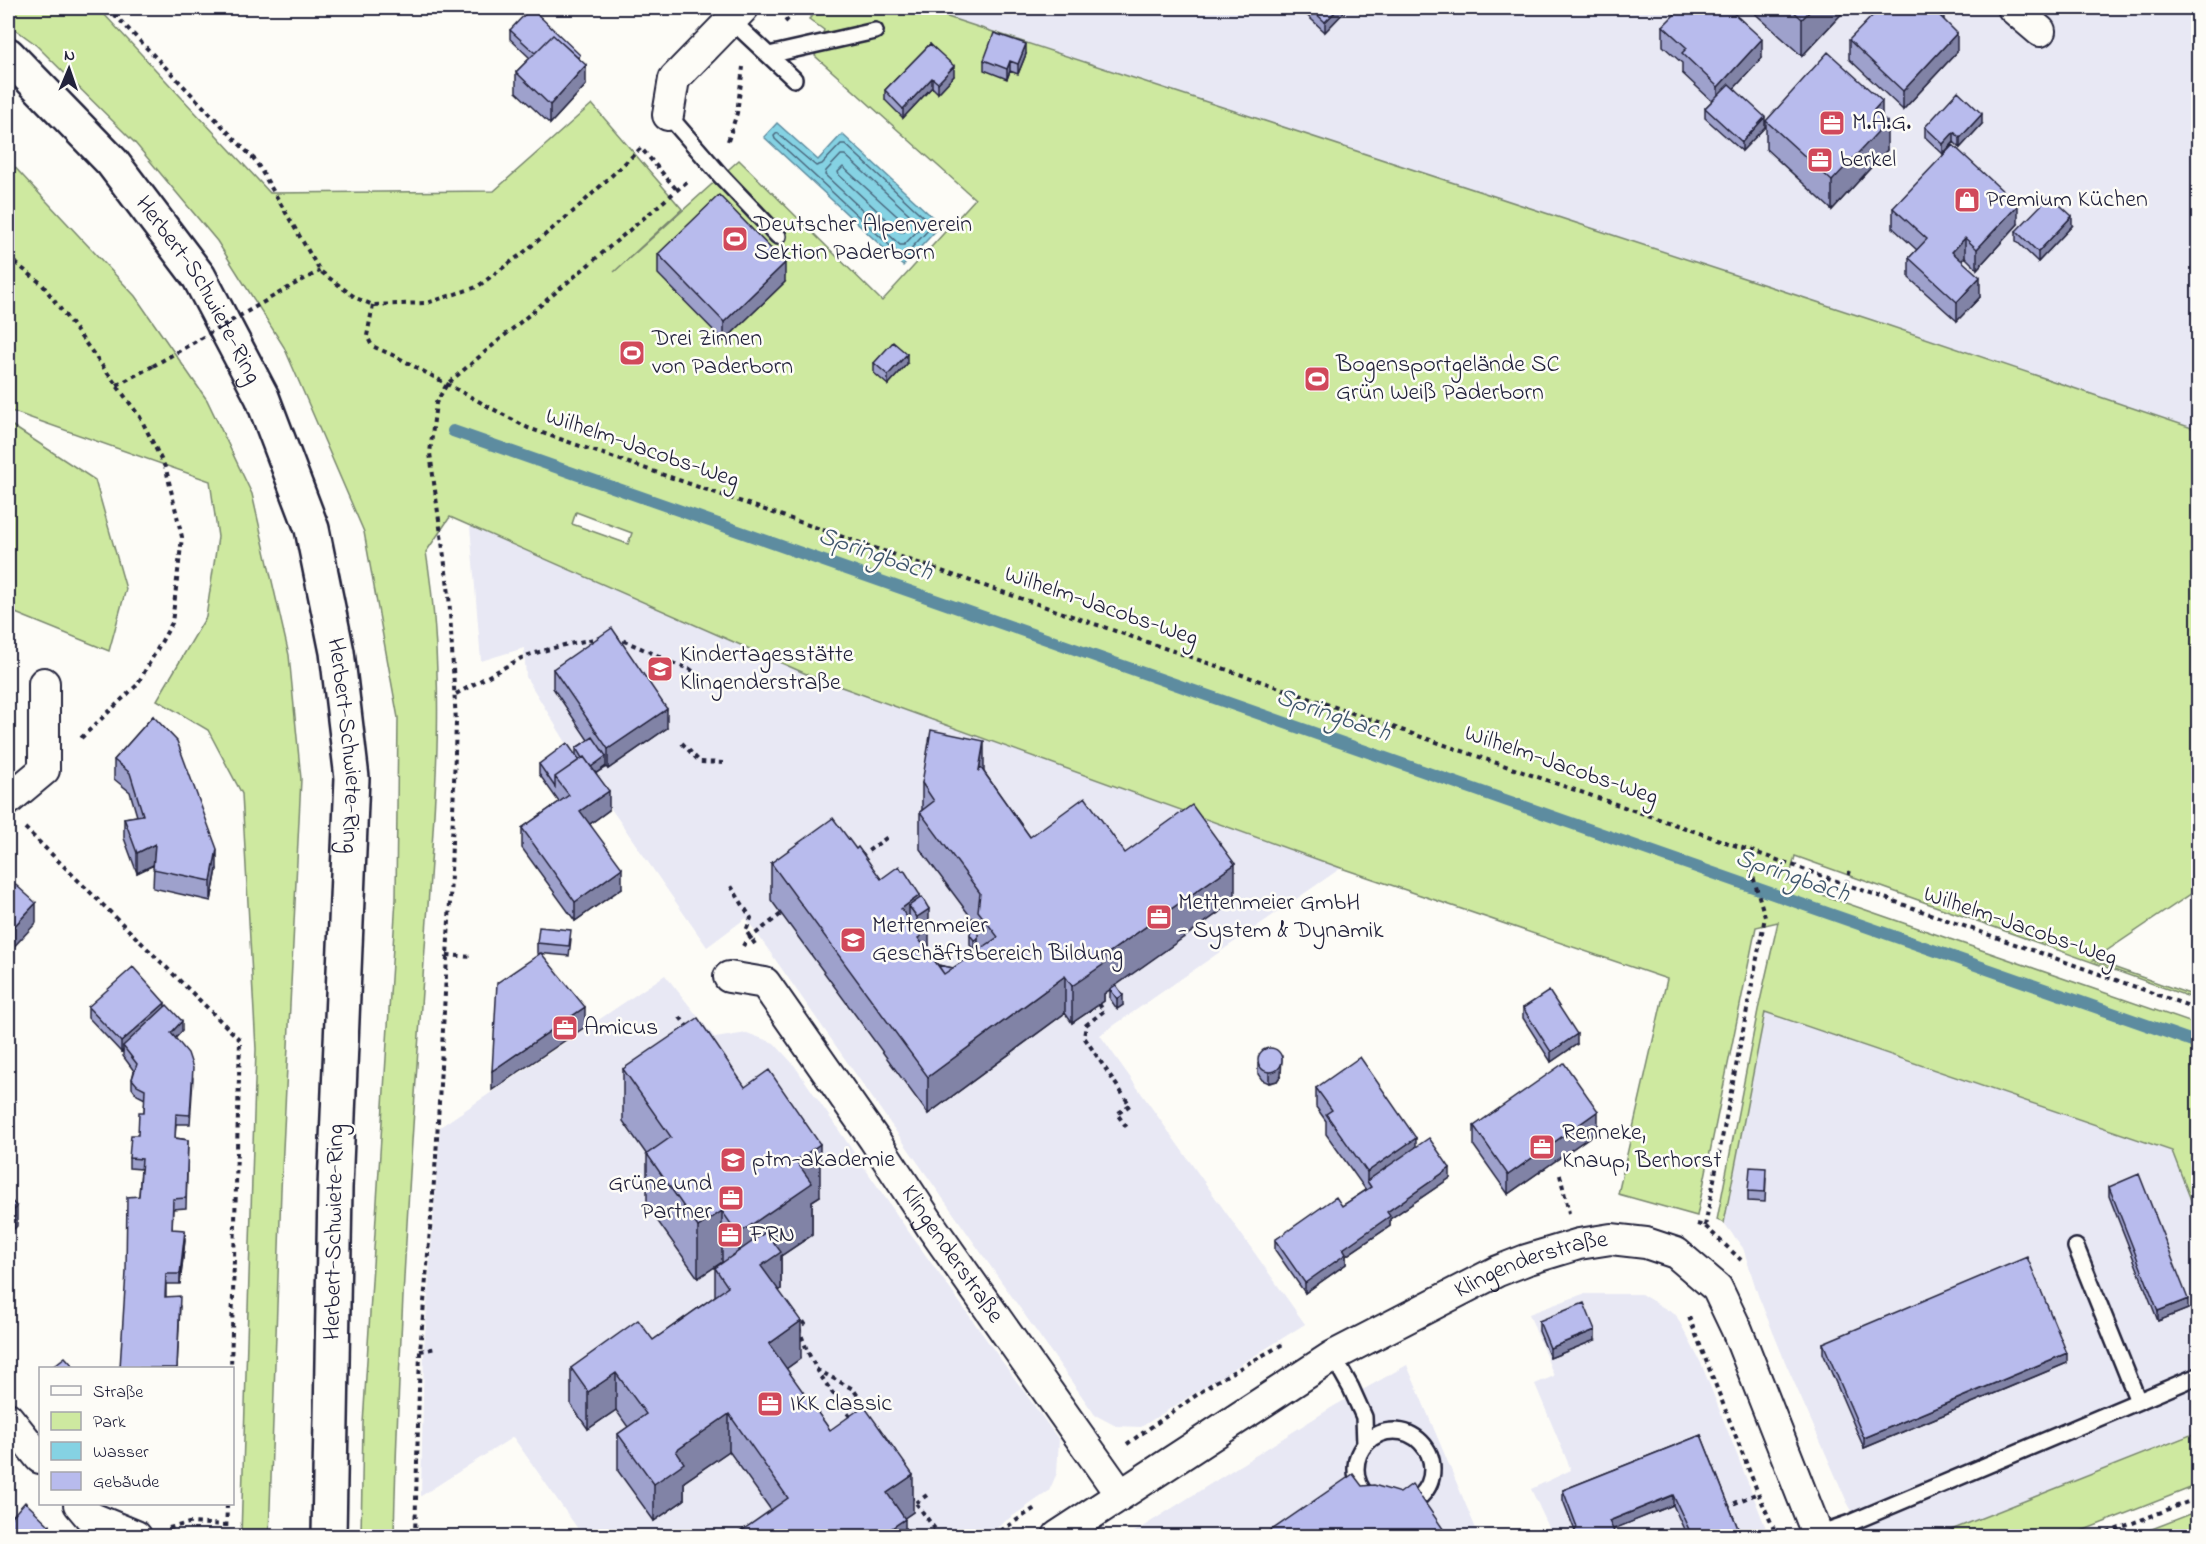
<svg xmlns="http://www.w3.org/2000/svg" width="2206" height="1544" viewBox="0 0 2206 1544" font-family="'Indie Flower',sans-serif">
<rect width="100%" height="100%" fill="#fdfcf7"/>
<filter id="ink" filterUnits="userSpaceOnUse"><feTurbulence type="fractalNoise" baseFrequency=".0167" numOctaves="2"/><feDisplacementMap in="SourceGraphic" scale="12" xChannelSelector="R" yChannelSelector="G"/><feConvolveMatrix kernelMatrix="1 2 1 2 8 2 1 2 1" color-interpolation-filters="sRGB"/></filter>
<g filter="url(#ink)">
<path fill="#e8e8f4" d="M920,8h1278v422l-326,-110z
M470,526l341,150 530,192 -241,167 205,289 -164,103 -25,-1 -21,-11 -349,-497 -39,29 -134,-193 -47,-77 -2,-29 -43,13z
M665,975l50,63 32,-5 27,10 20,22 112,163 153,212 -2,33 -8,18 -65,45h-401l-70,-99 -92,59 3,-149 16,-220z
M1764,1012l408,139 26,67v213l-262,105h-70l-19,-34 -61,-138 -28,-69 -15,-47 -19,-25z
M1583,1294h58l35,21 25,48 68,173h-216l-22,-47 40,-19 -36,-86 19,-8 -25,-62z
M1407,1365l72,171h-351l206,-130z"/>
<path fill="#cee9a0" stroke="#78866e" stroke-width="1.5" fill-rule="evenodd" d="M8,8h86l9,5 167,180 224,-2 98,-87 90,105 -68,63 125,-112 143,141 93,-102 -160,-143 9,-26 -15,-11 11,-11h100l952,312 326,110v459l-105,71 105,37v3l-403,-144 -7,27 410,142v193l-26,-67 -407,-139 -41,211 -7,-3 41,-210 20,-88 -22,5 -59,289 -79,-22 49,-215 -326,-111 -530,-192 -361,-159 -24,35c23,140 6,284 -3,425 -13,186 -25,373 -29,559h-33l2,-112 33,-525 2,-181 -34,-186 -80,-185 -67,-106 -82,-98 -101,-100 -26,-19zM576,512l56,21 -4,11 -56,-20z
M8,160l127,136 72,104 45,94 37,161 12,124 -20,411 -12,346h-28l15,-487 -14,-255 -34,-64 -51,-30 49,-83 12,-80 -8,-56 -202,-71z
M8,423l87,57 31,109 -17,62 -101,-41z
M2198,1432v53l-129,51h-133z
M2198,1511v25h-64z"/>
<path fill="#85d2e3" stroke="#5d8ca0" stroke-width="1.5" d="M777,123l41,37 24,-26 99,91 -38,41 -139,-129z"/>
<g fill="none" stroke-linecap="round" stroke-linejoin="round">
<path stroke="#4a687e" stroke-width="1.5" d="M777,133l39,33 6,-2 19,-20h4l85,79 1,4 -26,28 -4,1 -126,-117 -1,-3z
M841,155h4l75,69v4l-16,17h-4l-75,-70 1,-4z
M843,167l64,58 1,3 -4,4h-4l-61,-57 -1,-3z"/>
<path stroke="#5d8ca0" stroke-width="12" d="M453,431l1745,612"/>
<g stroke="#22223b" stroke-width="20">
<path id="lane" d="M731,20l63,59
M769,55l106,-24
M668,115l53,61 57,60
M2076,1247l62,154
M1333,1356l18,32 13,29 1,27
M1356 1469a38 38 0 1 1 76 0a38 38 0 1 1-76 0Z
M1818,1534l32,-11 348,-147"/>
</g>
<g stroke="#22223b" stroke-width="34">
<g id="street">
<path d="M2013,8l27,23"/>
<path d="M668,115l6,-36 69,-71"/>
<path d="M8,800l36,-30v-87"/>
<path id="s1" d="M729,977l36,6 109,156 59,90 187,265"/>
<path d="M8,1418l32,40"/>
<path d="M79,1504l11,13 46,19"/>
<path id="s2" d="M1058,1536l275,-180 165,-85 28,-11 53,-16 32,-5 35,4 30,10 41,35 20,42 81,206"/>
</g>
</g>
<g stroke="#22223b" stroke-width="38">
<g id="secondary">
<path id="s3" d="M8,55l104,107 87,115 63,120 50,132 25,123 15,126 -17,410 -6,348"/>
</g>
</g>
<path stroke="#22223b" stroke-width="4" stroke-dasharray="4.5 4.5" stroke-linecap="butt" d="M108,8l147,152 65,111 36,27 17,7 54,-2 50,-16 46,-34 52,-43 66,-62 36,42
M785,22l14,-14
M728,141l9,-28 6,-46
M8,257l34,27 98,133 26,52 16,68 -10,86 -35,62 -58,55
M293,285l27,-14
M373,305l-6,31 5,10 25,11 131,71 1261,436 409,145
M117,385l36,-19
M615,637l44,19 4,4 27,9 16,12
M456,694l69,-38 39,-11 35,-7
M682,743l18,19 23,1
M25,828l215,212 -9,328
M861,856l28,-20
M1846,884l5,-17
M731,886l20,32 -5,13 11,16
M743,946l3,-5 35,-27
M447,955l25,2
M1099,1004l5,7 -18,14 -2,12 46,68 -13,9 11,15
M680,1017l9,12
M1560,1175l9,38
M1697,1224l8,2 36,34
M1705,1226l60,-309 -20,-68
M1689,1317l69,176 19,43
M806,1322l-7,5c10,37 30,61 52,91
M420,1351l17,-3
M816,1369l37,20 12,17v4
M1127,1444l88,-62 70,-39
M911,1496l29,40
M916,1503l11,-8
M1726,1507l32,-14
M169,1528l20,-5 37,2
M226,1536l1,-32
M415,1536l5,-185 16,-194 14,-255 6,-179 -7,-129 -19,-141 6,-50 11,-19 242,-204
M993,1536l42,-28
M2099,1536l99,-38"/>
<use href="#lane" stroke="#fdfcf7" stroke-width="15"/>
<use href="#street" stroke="#fdfcf7" stroke-width="30"/>
<use href="#secondary" stroke="#fdfcf7" stroke-width="33"/>
<path stroke="#22223b" stroke-width="4" stroke-dasharray="4.5 4.5" stroke-linecap="butt" d="M153,366l140,-81"/>
</g>
<path fill="#9ea1cc" stroke="#22223b" stroke-width="1.5" d="M1299,8h49l-23,24z
M1749,8h98l-45,48z
M1944,21l13,31 -54,58 -54,-51v-19z
M1663,26l99,32 -28,30 31,39 -23,24 -37,-33v-10l7,-7 -30,-28v-10l-19,-17z
M510,30l70,30 6,25 -36,39 -34,-32v-20l14,-14 -20,-19z
M930,44l24,32 -16,17 -6,-6 -29,31 -18,-18v-10z
M1026,54l-8,20 -8,-3 -3,8 -23,-9v-10z
M1882,117l5,33 -55,60 -66,-61v-28z
M1982,124l-22,24 -6,-6 -11,12 -18,-17v-10z
M1893,208l125,16 -41,45 -12,-12 -3,3 18,37 -23,24 -48,-43v-20l8,-8 -24,-22z
M2072,226l-34,36 -22,-21v-10z
M658,254l127,28 -61,59 -66,-67z
M874,363l33,1 -19,21 -14,-12z
M553,669l114,59 -59,41 -2,-2 -10,6 13,37 -19,14 32,64 -47,33 -53,-73v-20l37,-26 -20,-28v-10l37,-9v-7l12,-8 -35,-52z
M153,716l64,153 -6,32 -58,-13 1,-23 -17,8 -13,-35v-20l13,-2 -7,-24 -16,-13v-19z
M984,772l46,65 95,16 110,48 -125,88 13,16 -6,4 -7,-10v-10l-6,5v7l-32,22 -7,-10 -137,101 -157,-214v-37l85,-14 25,30 39,19 9,48 -3,2 12,17 15,3 27,-18 -2,-2 -4,2 -4,-5v-10l3,-15 -53,-71v-37l2,-2v-27z
M571,939l-2,17 -32,-3v-10z
M88,1007h77l17,24 -7,7 18,40 -3,46h-14l-1,14 13,2 -2,68 -13,1 -1,20 13,11 -5,44h-14v13l14,9 -3,62 -38,-172 2,-27 -12,-1v-10l9,-23 6,-23 1,-13 -8,-4 -5,-7v-9l2,-8 -11,-15v-5l-2,1 -33,-35z
M1523,1008l54,36 -26,18 -28,-44z
M1258,1064l23,11 -4,6 -8,2 -7,-3 -4,-6z
M623,1069l197,127 -8,5v34l-31,21v33l-2,2 22,67 -15,11 44,61 83,82 -9,6 1,18 -134,-26 -42,-59 -45,31v18l-30,21 -36,-50v-37l10,-7 -12,-17 -28,19 -17,-24v-37l82,-28 62,-44v-28l7,-5v-1l-24,16 -51,-72v-51l-24,-34z
M1316,1088l100,59 34,31 -60,41v7l-44,30v8l-41,29 -30,-43v-10l67,-34 24,-16 -40,-56v-13l-10,-14z
M1474,1126l124,5 -90,63 -34,-48z
M1766,1178l-1,24 -17,-1v-10z
M2109,1187l79,122 -30,12 -49,-125z
M1539,1321l56,19 -45,18 -11,-27z
M1823,1343l244,20 -203,85 -41,-95z
M1701,1435l40,101h-54l-14,-31 -60,24 -38,2 -12,-31v-10z"/>
<path fill="#8183a6" stroke="#22223b" stroke-width="1.5" d="M1339,8h9l-23,24v-10z
M1813,8h34l-45,48v-37z
M1944,12v20l-4,-16z
M1957,33v19l-54,58v-19z
M1762,39v19l-44,48v-19z
M1026,44v10l-8,20v-10z
M1010,61v10l-3,8v-10z
M586,65v20l-36,39v-19z
M954,66v10l-16,17v-10z
M932,78v9l-29,31v-9z
M1882,101v26l5,-5v28l-55,60v-29l42,-71z
M1982,114v10l-22,24v-10z
M1765,117v10l-23,24v-9z
M1954,132v10l-11,12v-10z
M2018,205v19l-41,45v-20z
M2072,216v10l-34,36v-10z
M1965,238v19l-13,14v-19z
M785,263v19l-61,59v-19z
M1980,277v20l-23,24v-19z
M907,354v10l-19,21v-10z
M667,709v19l-59,41v-20z
M984,741v37l-5,-8z
M606,756v10l-17,12v-10z
M609,791v19l-29,21v-20z
M155,844v20l-18,9v-20z
M217,849v20l-6,32v-20z
M1235,864v37l-131,93v7l-32,22v-37l28,-27z
M622,868v20l-47,33v-19z
M920,895v20l9,-6v37l-12,8v-37l-8,-11v34l-8,-31z
M36,903v20l-28,30v-20z
M978,938v10l-4,2v-10z
M1065,976v37l-137,101v-37z
M1123,995v10l-6,4v-10z
M165,1003v9l-42,34v5l-2,1v-10z
M585,1007v20l-93,63v-19z
M182,1021v10l-11,12v-10z
M1577,1034v10l-26,18v-10z
M1282,1057l-1,18 -4,6 -8,2v-10z
M1598,1111v20l-90,63v-19z
M1416,1138v19l-45,30 -4,-6v-9z
M820,1144v52l-8,5v34l-31,21v33l-20,14 -23,-17v-52l58,-73z
M1450,1168v10l-60,41v7l-44,30v8l-41,29v-10l38,-34 44,-37z
M17,1207v19l-9,9v-20z
M722,1211v51l-24,16v-51z
M185,1230v10l-5,44v-10z
M2188,1299v10l-30,12v-10z
M801,1321v37l-32,23v-37z
M1595,1330v10l-45,18v-10z
M2067,1353v10l-203,85v-10z
M616,1373v37l-28,19v-37z
M729,1414v37l-45,31v18l-30,21v-37l22,-33z
M913,1475v37l-26,18v-37z
M1673,1495v10l-64,26v-10z
M905,1519v17h-25z
M50,1526v9l-1,1h-7z"/>
<path fill="#b8bbed" stroke="#22223b" stroke-width="1.5" d="M531,8l49,47 -2,3 -25,-23 -18,18 -25,-23z
M1310,8h29l-14,14z
M1681,8h47l34,31 -44,48 -36,-34 5,-5 -24,-22z
M1790,8h23l-11,11z
M1880,8h59l5,4 -4,4 17,17 -54,58 -54,-51z
M994,33l32,11 -8,20 -8,-3 -3,8 -23,-9z
M553,35l33,30 -36,40 -34,-33z
M930,44l24,22 -16,17 -6,-5 -29,31 -18,-19z
M1828,52l54,49 -8,9 13,12 -55,59 -66,-60z
M1729,84l36,33 -23,25 -37,-34z
M1958,91l24,23 -22,24 -6,-6 -11,12 -18,-17z
M1953,145l65,60 -41,44 -12,-11 -13,14 28,25 -23,25 -48,-44 18,-19 -34,-31z
M719,195l66,68 -61,59 -66,-68z
M2050,196l22,20 -34,36 -22,-21z
M893,342l14,12 -19,21 -14,-12z
M612,628l55,81 -59,40 -55,-80z
M153,716l24,25 40,108 -6,32 -58,-12 2,-25 -18,9 -13,-35 19,-3 -13,-42 -16,-13z
M931,730l53,11 -5,29 2,-2 49,69 55,-40 40,56 67,-48 43,59 -135,95 4,5 -32,22 -7,-10 -137,101 -157,-214 62,-45 23,31 2,-2 23,32 18,-13 3,5 2,-1 16,25 -19,14 20,27 -3,2 26,36 54,-37 -20,-26 2,-18 -60,-81 14,-11 -12,-18z
M593,737l13,19 -15,11 -7,-10 -2,1 -6,-10z
M567,743l12,17 -24,17v10l-16,-23z
M584,757l25,34 -29,20 42,57 -47,34 -53,-74 47,-33 -14,-18z
M8,878l28,25 -28,30z
M922,897l7,12 -12,8 -8,-11z
M973,918l5,1v19l-4,2 -4,-5z
M539,927l32,3 -2,16 -32,-3z
M541,953l44,54 -93,64 5,-88z
M938,965l15,3 -9,6z
M133,967l32,36 -44,39 -33,-35z
M1116,985l7,10 -6,4 -7,-10z
M1549,991l28,43 -26,18 -28,-44z
M167,1005l15,16 -11,12 17,20 5,15 -3,47 -14,-1 -1,24 13,2 -2,58 -13,1 -1,30 13,1 -5,44h-14l-1,23 15,-1 -3,72h-57l6,-96 1,-75 12,-1 3,-37 -13,-1 2,-23h7l1,-23h5l1,-23 -8,-4 -5,-6 5,-15 -14,-18z
M698,1018l47,69 24,-17 51,74 -24,17 16,22 -74,51 -16,-23 -24,16 -5,-7 -46,-66 24,-17 -48,-68z
M1258 1060a12 12 0 1 1 24 0a12 12 0 1 1-24 0Z
M1360,1057l56,81 -49,34 -41,-58 6,-4 -16,-22z
M1564,1063l34,48 -90,64 -34,-49z
M1429,1138l21,30 -63,44 3,4 -47,33 3,5 -41,29 -30,-43 61,-43 6,9 29,-19 -4,-6z
M1750,1167l16,1 -1,24 -17,-1z
M2139,1174l49,125 -30,12 -49,-124z
M8,1197l9,10 -9,8z
M766,1232l15,20 -20,14 40,55 -32,23 61,86 34,-24 49,69 -26,18 18,26 -25,17h-146l54,-38 -59,-84 -53,37 8,12 -30,21 -36,-50 28,-20 -30,-41 -28,19 -17,-24 67,-48 15,20 75,-53 -13,-19z
M2027,1257l40,96 -203,85 -41,-95z
M1584,1303l11,27 -45,18 -11,-27z
M65,1357l10,11h-24z
M1701,1435l40,101h-49l-19,-41 -64,26 7,15h-44l5,-9 -14,-37z
M1353,1474l9,12 12,-1 26,8 12,-9 36,52h-185z
M25,1502l25,24 -8,10 -1,-1 -1,1h-32v-15z"/>
</g>
<defs>
<g id="office-square" transform="scale(1.35)"><rect x="-9" y="-9" width="18" height="18" rx="4" fill="#d1495b" stroke="#fdfcf7"/><path d="M-6-3h4V-5.5h4V-3h4V5H-6ZM-1-4.5V-3h2v-1.5ZM-6 0V1H6V0Z" fill="#fff"/></g>
<g id="shop-square" transform="scale(1.35)"><rect x="-9" y="-9" width="18" height="18" rx="4" fill="#d1495b" stroke="#fdfcf7"/><path d="M-5-2.5h2.3a2.7 3.5 0 0 1 5.4 0H5L5.5 6h-11ZM-1.5-2.5h3a1.5 2.3 0 0 0-3 0Z" fill="#fff"/></g>
<g id="stadium-square" transform="scale(1.35)"><rect x="-9" y="-9" width="18" height="18" rx="4" fill="#d1495b" stroke="#fdfcf7"/><path d="M0-5a6.5 5 0 1 0 0 10a6.5 5 0 1 0 0-10ZM-3.5-1.8h7v3.6h-7Z" fill="#fff"/></g>
<g id="school-square" transform="scale(1.35)"><rect x="-9" y="-9" width="18" height="18" rx="4" fill="#d1495b" stroke="#fdfcf7"/><path d="M0-5L7-2L0 1L-7-2ZM-4 1L0 2.5L4 1V4Q0 6-4 4Z" fill="#fff"/></g>
</defs>
<g fill-rule="evenodd">
<use href="#office-square" x="1832" y="123"/>
<use href="#office-square" x="1820" y="160"/>
<use href="#shop-square" x="1967" y="200"/>
<use href="#stadium-square" x="735" y="239"/>
<use href="#stadium-square" x="632" y="353"/>
<use href="#stadium-square" x="1317" y="379"/>
<use href="#school-square" x="660" y="669"/>
<use href="#office-square" x="1159" y="917"/>
<use href="#school-square" x="853" y="940"/>
<use href="#office-square" x="565" y="1028"/>
<use href="#office-square" x="1542" y="1147"/>
<use href="#school-square" x="733" y="1160"/>
<use href="#office-square" x="731" y="1198"/>
<use href="#office-square" x="730" y="1235"/>
<use href="#office-square" x="770" y="1404"/>
</g>
<g text-anchor="middle" dominant-baseline="central" stroke-width="5" stroke-linejoin="round" paint-order="stroke">
<g font-size="24" fill="#22223b" stroke="#fdfcf7" text-anchor="start">
<text x="1852" y="123">M.A.G.</text>
<text x="1840" y="160">berkel</text>
<text x="1986" y="200">Premium Küchen</text>
<text x="754" y="225">Deutscher Alpenverein<tspan x="754" dy="28">Sektion Paderborn</tspan></text>
<text x="652" y="339">Drei Zinnen<tspan x="652" dy="28">von Paderborn</tspan></text>
<text x="1336" y="365">Bogensportgelände SC<tspan x="1336" dy="28">Grün Weiß Paderborn</tspan></text>
<text x="680" y="655">Kindertagesstätte<tspan x="680" dy="28">Klingenderstraße</tspan></text>
<text x="1178" y="903">Mettenmeier GmbH<tspan x="1178" dy="28">- System &amp; Dynamik</tspan></text>
<text x="872" y="926">Mettenmeier<tspan x="872" dy="28">Geschäftsbereich Bildung</tspan></text>
<text x="584" y="1028">Amicus</text>
<text x="1562" y="1133">Renneke,<tspan x="1562" dy="28">Knaup, Berhorst</tspan></text>
<text x="752" y="1160">ptm-akademie</text>
<text x="712" y="1184" text-anchor="end">Grüne und<tspan x="712" dy="28">Partner</tspan></text>
<text x="750" y="1235">FRN</text>
<text x="790" y="1404">IKK classic</text>
</g>
<g font-size="24" fill="#22223b" stroke="#fdfcf7">
<text stroke="none"><textPath href="#s3" startOffset="304">Herbert-Schwiete-Ring</textPath></text>
<text transform="translate(642 449) rotate(19)">Wilhelm-Jacobs-Weg</text>
<text transform="translate(1101 607) rotate(19)">Wilhelm-Jacobs-Weg</text>
<text stroke="none"><textPath href="#s3" startOffset="790">Herbert-Schwiete-Ring</textPath></text>
<text transform="translate(1561 766) rotate(19)">Wilhelm-Jacobs-Weg</text>
<text transform="translate(2020 927) rotate(19)">Wilhelm-Jacobs-Weg</text>
<text transform="translate(335 1232) rotate(-89)">Herbert-Schwiete-Ring</text>
<text stroke="none"><textPath href="#s1" startOffset="366">Klingenderstraße</textPath></text>
<text stroke="none"><textPath href="#s2" startOffset="548">Klingenderstraße</textPath></text>
</g>
<g font-size="26" font-style="italic" fill="#40576d" stroke="#fdfcf7">
<text transform="translate(875 555) rotate(19)">Springbach</text>
<text transform="translate(1333 716) rotate(19)">Springbach</text>
<text transform="translate(1792 877) rotate(19)">Springbach</text>
</g>
</g>
<rect width="2206" height="1544" fill="none" stroke="#fdfcf7" stroke-width="30"/>
<rect x="15" y="15" width="2176" height="1514" fill="none" stroke="#22223b" stroke-width="2" filter="url(#ink)"/>
<rect x="39" y="1367" width="195" height="138" fill="#fdfcf7" stroke="#a5a5ac" stroke-width="1.5"/>
<rect x="51" y="1386" width="30" height="9" fill="#fdfcf7" stroke="#a5a5ac" stroke-width="1.5"/>
<text x="93" y="1397" font-size="18" fill="#22223b">Straße</text>
<rect x="51" y="1412" width="30" height="18" fill="#cee9a0" stroke="#a5a5ac" stroke-width="1.5"/>
<text x="93" y="1427" font-size="18" fill="#22223b">Park</text>
<rect x="51" y="1442" width="30" height="18" fill="#85d2e3" stroke="#a5a5ac" stroke-width="1.5"/>
<text x="93" y="1457" font-size="18" fill="#22223b">Wasser</text>
<rect x="51" y="1472" width="30" height="18" fill="#b8bbed" stroke="#a5a5ac" stroke-width="1.5"/>
<text x="93" y="1487" font-size="18" fill="#22223b">Gebäude</text>
<g transform="translate(69 69) rotate(2)" stroke="#fdfcf7" stroke-width="4.5" paint-order="stroke">
<path d="M0-4.5L10 22L0 15L-10 22Z" fill="#22223b"/>
<text y="-9" font-size="16" font-weight="bold" text-anchor="middle" fill="#22223b">N</text>
</g>
</svg>
